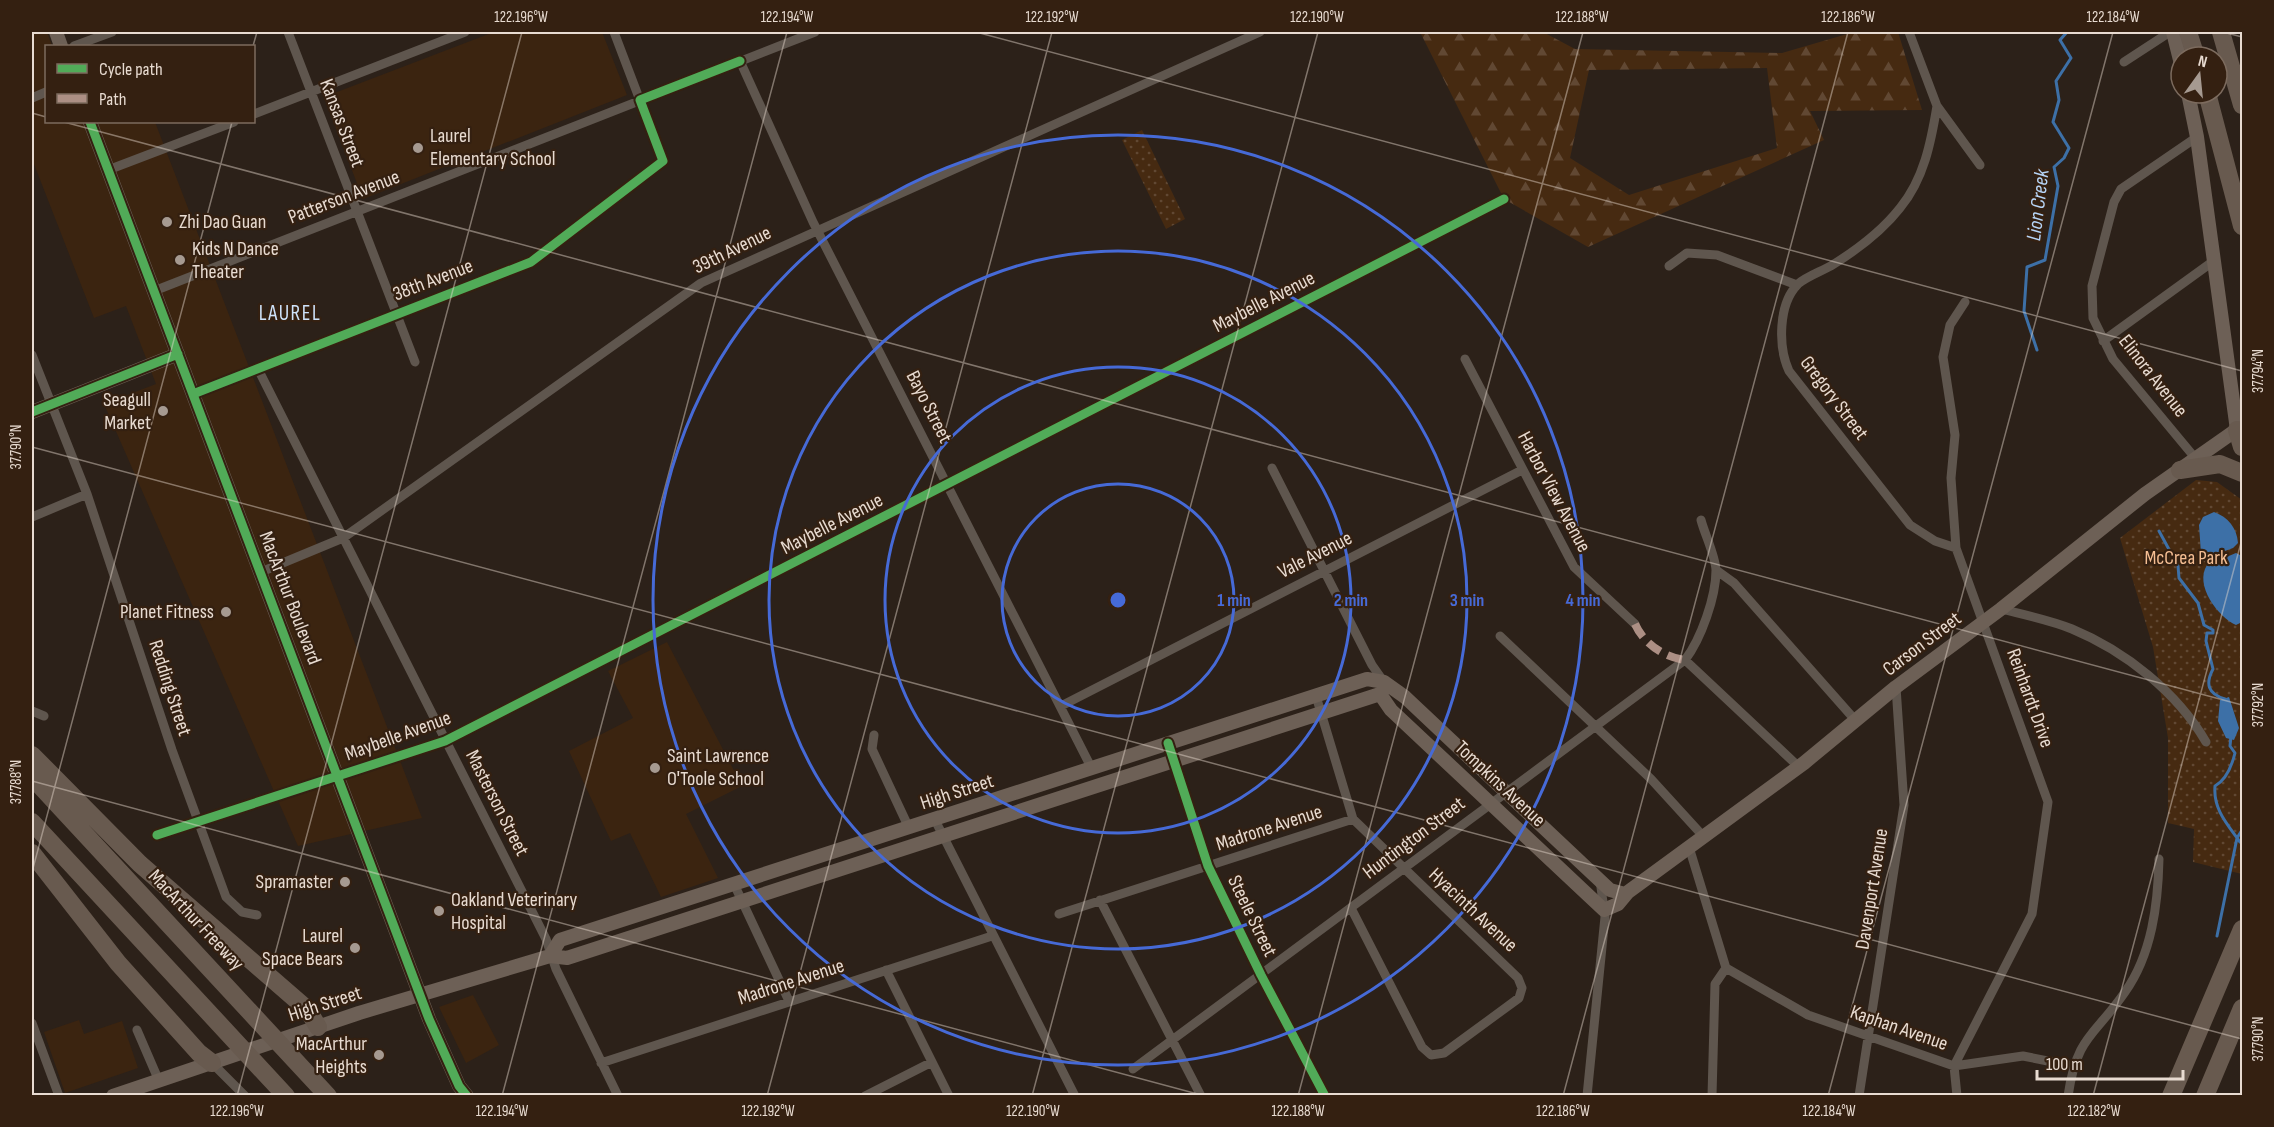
<svg xmlns="http://www.w3.org/2000/svg" width="2274" height="1127" viewBox="0 0 2274 1127" font-family="'Sofia Sans Condensed',sans-serif">
<defs>
<pattern id="green-dots" width="8" height="8" patternUnits="userSpaceOnUse" patternTransform="scale(1.5)"><rect width="8" height="8" fill="#462a11"/><path d="M2 2h.1M6 6h.1" fill="none" stroke="#614833" stroke-width="1.8" stroke-linecap="round"/></pattern>
<pattern id="forest-firs" width="22" height="20" patternUnits="userSpaceOnUse" patternTransform="scale(1.5)"><rect width="22" height="20" fill="#462a11"/><path d="M5 1l3.5 6h-7zM16 11l3.5 6h-7z" fill="#614833"/></pattern>
</defs>
<rect width="100%" height="100%" fill="#2c2119"/>
<path fill="#3b2410" d="M32,32h15l5,14h-6v76h109l267,696 -124,28 -194,-442 52,-20 -30,-78 -32,12 -62,-159z
M494,32h108l25,63 -264,104 -39,-102z
M667,642l75,144 -56,28 32,64 -57,19 -31,-64 -19,8 -42,-90 64,-33 -25,-47z
M473,995l26,50 -33,18 -27,-56z
M79,1020l5,14 38,-13 16,47 -73,25 -21,-61z"/>
<path fill="url(#green-dots)" d="M1142,130l43,89 -19,10 -44,-89z
M2196,480l21,2 25,18v374l-49,-12 1,-33 -26,-6v-85l-15,-91 -33,-109z"/>
<path fill="url(#forest-firs)" fill-rule="evenodd" d="M1420,32h123l32,17 207,4 72,-21h44l24,78 -112,1 14,29 -236,107 -84,-48zM1767,68l10,80 -148,47 -59,-37 19,-88z"/>
<path fill="#3d70a7" d="M2214,512c14,5 23,16 24,31l-5,5 -27,10 -5,-4 -2,-29 4,-8z
M2236,553l6,3v66l-6,3c-18,-8 -42,-40 -29,-60z
M2229,697l10,31 -5,12 -8,-2 -8,-17 2,-21z"/>
<g fill="none" stroke-linecap="round" stroke-linejoin="round">
<path stroke="#3d70a7" stroke-width="3" d="M2037,350l-13,-39 3,-44 18,-7 13,-74 -4,-19 10,-9 5,-10 -16,-26 6,-22 -3,-19 15,-23 -11,-18 7,-8
M2159,531l19,35 1,12 19,25 6,22 9,5v3h-6l-1,8 7,28c-8,15 -5,25 12,30v3
M2231,736l-1,10 5,7c-3,12 -9,27 -20,33 -2,23 12,38 25,56
M2217,936l20,-98 5,-8"/>
<path stroke="#5f564e" stroke-width="9" d="M288,32l127,330
M1909,32l28,74 43,59
M74,46l38,-14
M740,61l73,161 278,545
M2124,62l46,-30
M32,98l14,-6
M1937,106c-6,36 -13,73 -37,102 -18,23 -42,41 -66,56 -11,7 -27,12 -36,20 -20,20 -20,63 -9,87l121,154 25,16 21,7
M254,114l211,-82
M108,170l126,-48
M1669,266l18,-13 30,2 80,30
M154,291l661,-259
M2103,341l112,-81
M32,355l55,139 85,256 54,147 16,15 15,3
M1465,359l109,208 61,57
M258,369l288,570 10,30 62,127
M193,394l338,-132 132,-101 -49,-129
M2196,459l-83,-100 -20,-41 -1,-32 22,-84 7,-13 76,-52
M1272,468l100,197 12,17
M32,517l55,-23
M1716,570l18,13 122,138
M261,572l82,-34 358,-255 559,-251
M2001,609c24,6 49,11 71,20 53,22 105,63 134,113
M1500,636l151,143 52,57
M1685,660l114,107
M1316,696l37,123 165,159 4,10 -3,10 -75,55 -13,2 -9,-8 -71,-139
M1061,706l461,-236
M32,711l12,5
M874,735l-2,14 37,79
M1168,743l40,123 53,109 64,121
M935,820l140,276
M157,835l288,-94 1059,-542
M1689,847l37,121 -11,16 -3,112
M734,884l55,117
M1100,900l101,196
M1059,914l294,-95
M1726,968l82,47 146,51 69,-10 50,10
M886,970l63,126
M32,1023l27,73
M137,1030l22,51
M212,1063l33,33
M601,1063l391,-127
M1133,1069l552,-409c16,-21 31,-63 31,-90 -1,-15 -11,-35 -15,-50
M865,1096l67,-34
M1587,1096l18,-179 -5,-37
M1859,1096l45,-291 -8,-118
M1957,1096l-3,-30 78,-152 16,-112 -92,-254 -5,-70 4,-43 -12,-78 7,-32 15,-23
M2068,1096c9,-61 26,-59 57,-104 27,-38 33,-88 34,-133"/>
<path stroke="#6d6056" stroke-width="14" d="M56,32l5,14
M2173,32l8,32
M2188,93l9,44 40,293
M90,122l339,897 30,67 8,10
M32,412l146,-58
M1380,694l11,16 213,200 14,-6 10,-12 176,-129 92,-76 105,-78 144,-115 97,-68
M550,956l10,-16 807,-261 17,3 21,15 205,193 15,4
M113,1096l246,-83 191,-57 17,2 813,-264"/>
<path stroke="#685a4f" stroke-width="18" d="M2188,32l8,25
M2221,32l21,73
M2207,93l35,133
M2237,430l5,17
M2180,470l40,-6 22,9
M32,755l108,109 168,146 10,17
M32,777l296,319
M32,822l254,274
M32,853l86,110 81,90 13,10
M2171,1096l71,-167
M2205,1096l37,-88"/>
<path stroke="#ac8f84" stroke-width="8" stroke-dasharray="15 8" stroke-linecap="butt" d="M1635,624c9,20 29,33 50,36"/>
<g stroke="#342011" stroke-width="13">
<path id="cycleway" d="M90,122l339,897 30,67 8,10
M193,394l338,-132 132,-101 -23,-61 100,-39
M32,412l146,-58
M1168,743l40,123 53,109 64,121
M157,835l288,-94 1059,-542"/>
</g>
<use href="#cycleway" stroke="#51ab58" stroke-width="9"/>
</g>
<path fill="none" stroke="#e8dbd1" stroke-width="1.5" stroke-opacity="0.45" d="M976,32l1266,339M2223,32l19,5M253,46l4,-14M32,113l14,4M64,122l2178,583M32,447l2210,592M32,781l1173,315M32,872l200,-750M237,1096l285,-1064M502,1096l285,-1064M767,1096l285,-1064M1032,1096l286,-1064M1298,1096l285,-1064M1563,1096l285,-1064M1828,1096l285,-1064M2093,1096l149,-557"/>
<g fill="none" stroke="#466ad7" stroke-width="3">
<circle cx="1118" cy="600" r="116"/>
<circle cx="1118" cy="600" r="233"/>
<circle cx="1118" cy="600" r="349"/>
<circle cx="1118" cy="600" r="465"/>
</g>
<g fill="#a69a91" stroke="#342011" stroke-width="2">
<circle cx="418" cy="148" r="6"/>
<circle cx="167" cy="222" r="6"/>
<circle cx="180" cy="260" r="6"/>
<circle cx="163" cy="411" r="6"/>
<circle cx="226" cy="612" r="6"/>
<circle cx="655" cy="768" r="6"/>
<circle cx="345" cy="882" r="6"/>
<circle cx="439" cy="911" r="6"/>
<circle cx="355" cy="948" r="6"/>
<circle cx="379" cy="1055" r="6"/>
</g>
<g text-anchor="middle" dominant-baseline="central" stroke-width="4.5" stroke-linejoin="round" paint-order="stroke">
<g font-size="20" fill="#e8dbd1" stroke="#342011">
<text transform="translate(342 123) rotate(69)">Kansas Street</text>
<text transform="translate(344 197) rotate(-21)">Patterson Avenue</text>
<text transform="translate(732 250) rotate(-26)">39th Avenue</text>
<text transform="translate(433 280) rotate(-21)">38th Avenue</text>
<text transform="translate(1264 302) rotate(-27)">Maybelle Avenue</text>
<text transform="translate(2153 376) rotate(52)">Elinora Avenue</text>
<text transform="translate(1834 398) rotate(53)">Gregory Street</text>
<text transform="translate(929 407) rotate(63)">Bayo Street</text>
<text transform="translate(1554 492) rotate(62)">Harbor View Avenue</text>
<text transform="translate(832 524) rotate(-27)">Maybelle Avenue</text>
<text transform="translate(1315 555) rotate(-27)">Vale Avenue</text>
<text transform="translate(290 598) rotate(69)">MacArthur Boulevard</text>
<text transform="translate(1922 644) rotate(-37)">Carson Street</text>
<text transform="translate(170 688) rotate(72)">Redding Street</text>
<text transform="translate(2030 698) rotate(70)">Reinhardt Drive</text>
<text transform="translate(398 736) rotate(-20)">Maybelle Avenue</text>
<text transform="translate(1500 784) rotate(43)">Tompkins Avenue</text>
<text transform="translate(957 792) rotate(-18)">High Street</text>
<text transform="translate(497 803) rotate(63)">Masterson Street</text>
<text transform="translate(1269 828) rotate(-18)">Madrone Avenue</text>
<text transform="translate(1414 838) rotate(-37)">Huntington Street</text>
<text transform="translate(1872 889) rotate(-81)">Davenport Avenue</text>
<text transform="translate(1473 910) rotate(43)">Hyacinth Avenue</text>
<text transform="translate(1252 916) rotate(64)">Steele Street</text>
<text transform="translate(196 920) rotate(47)">MacArthur Freeway</text>
<text transform="translate(791 982) rotate(-18)">Madrone Avenue</text>
<text transform="translate(325 1004) rotate(-18)">High Street</text>
<text transform="translate(1899 1028) rotate(19)">Kaphan Avenue</text>
</g>
<g font-size="20" fill="#e8dbd1" stroke="#342011" text-anchor="start">
<text x="430" y="136">Laurel<tspan x="430" dy="23">Elementary School</tspan></text>
<text x="179" y="222">Zhi Dao Guan</text>
<text x="192" y="249">Kids N Dance<tspan x="192" dy="23">Theater</tspan></text>
<text x="151" y="400" text-anchor="end">Seagull<tspan x="151" dy="23">Market</tspan></text>
<text x="214" y="612" text-anchor="end">Planet Fitness</text>
<text x="667" y="756">Saint Lawrence<tspan x="667" dy="23">O'Toole School</tspan></text>
<text x="333" y="882" text-anchor="end">Spramaster</text>
<text x="451" y="900">Oakland Veterinary<tspan x="451" dy="23">Hospital</tspan></text>
<text x="343" y="936" text-anchor="end">Laurel<tspan x="343" dy="23">Space Bears</tspan></text>
<text x="367" y="1044" text-anchor="end">MacArthur<tspan x="367" dy="23">Heights</tspan></text>
</g>
<g font-size="20" fill="#f5be93" stroke="#342011">
<text x="2186" y="558">McCrea Park</text>
</g>
<g font-size="21" font-style="italic" fill="#b6d4f6" stroke="#342011">
<text transform="translate(2038 205) rotate(-83)">Lion Creek</text>
</g>
<g font-size="21" letter-spacing="1.5" fill="#cee3fb" stroke="#342011">
<text x="290" y="313">LAUREL</text>
</g>
</g>
<circle cx="1118" cy="600" r="9" fill="#466ad7" stroke="#342011" stroke-width="3"/>
<g font-size="18" text-anchor="middle" font-weight="bold" fill="#466ad7" stroke="#342011" stroke-width="4.5" stroke-linejoin="round" paint-order="stroke">
<text x="1234" y="606">1 min</text>
<text x="1351" y="606">2 min</text>
<text x="1467" y="606">3 min</text>
<text x="1583" y="606">4 min</text>
</g>
<rect width="2274" height="1127" fill="none" stroke="#342011" stroke-width="66"/>
<rect x="45" y="45" width="210" height="78" fill="#342011" stroke="#7c6b5e" stroke-width="1.5"/>
<rect x="57" y="64" width="30" height="9" fill="#51ab58" stroke="#7c6b5e" stroke-width="1.5"/>
<text x="99" y="75" font-size="18" fill="#e8dbd1">Cycle path</text>
<rect x="57" y="94" width="30" height="9" fill="#ac8f84" stroke="#7c6b5e" stroke-width="1.5"/>
<text x="99" y="105" font-size="18" fill="#e8dbd1">Path</text>
<g transform="translate(2199 75) rotate(15)"><circle r="28" fill="#342011" stroke="#7c6b5e" stroke-width="1.5"/>
<path d="M0-4.5L10 22L0 15L-10 22Z" fill="#a69a91"/>
<text y="-9" font-size="16" font-weight="bold" text-anchor="middle" fill="#e8dbd1">N</text>
</g>
<path d="M2037 1070v9h146v-9" fill="none" stroke="#e8dbd1" stroke-width="3"/>
<text x="2046" y="1070" font-size="18" fill="#e8dbd1" stroke="#342011" stroke-width="4.5" paint-order="stroke">100 m</text>
<rect x="33" y="33" width="2208" height="1061" fill="none" stroke="#e8dbd1" stroke-width="2"/>
<g font-size="15" text-anchor="middle" fill="#e8dbd1">
<text x="521" y="22">122.196°W</text>
<text x="787" y="22">122.194°W</text>
<text x="1052" y="22">122.192°W</text>
<text x="1317" y="22">122.190°W</text>
<text x="1582" y="22">122.188°W</text>
<text x="1848" y="22">122.186°W</text>
<text x="2113" y="22">122.184°W</text>
<text transform="translate(2258 371) rotate(-90)" y="5">37.794°N</text>
<text transform="translate(16 447) rotate(-90)" y="5">37.790°N</text>
<text transform="translate(2258 705) rotate(-90)" y="5">37.792°N</text>
<text transform="translate(16 782) rotate(-90)" y="5">37.788°N</text>
<text transform="translate(2258 1039) rotate(-90)" y="5">37.790°N</text>
<text x="237" y="1116">122.196°W</text>
<text x="502" y="1116">122.194°W</text>
<text x="768" y="1116">122.192°W</text>
<text x="1033" y="1116">122.190°W</text>
<text x="1298" y="1116">122.188°W</text>
<text x="1563" y="1116">122.186°W</text>
<text x="1829" y="1116">122.184°W</text>
<text x="2094" y="1116">122.182°W</text>
</g>
</svg>
